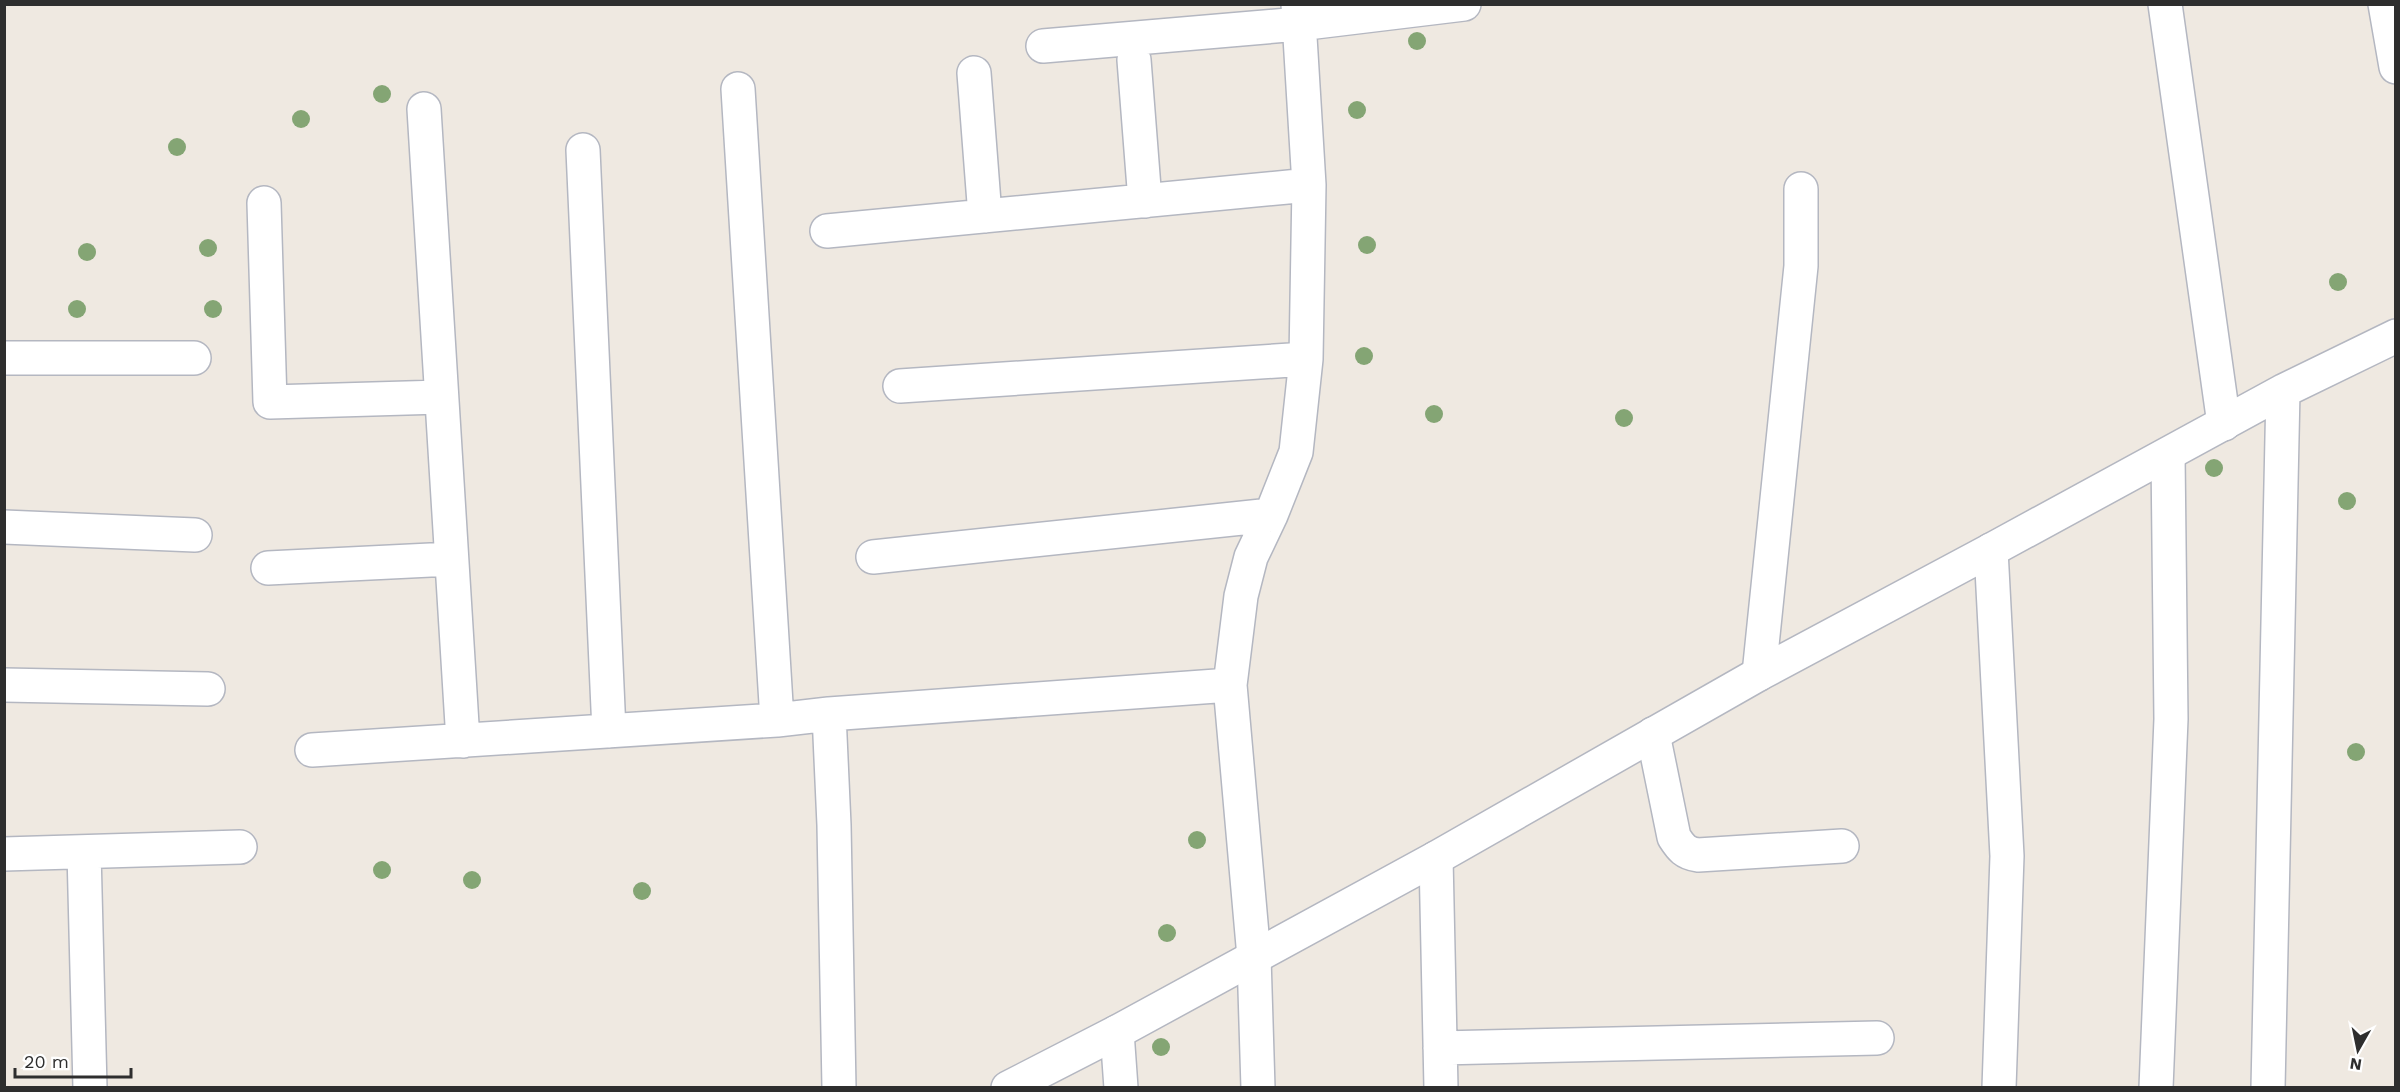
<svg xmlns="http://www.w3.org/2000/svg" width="2400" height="1092" viewBox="0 0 2400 1092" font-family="'Work Sans',sans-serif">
<rect width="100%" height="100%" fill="#efe9e1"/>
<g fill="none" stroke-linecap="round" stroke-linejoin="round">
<g stroke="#b4b7c1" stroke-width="36">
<path id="street" d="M2165,4l59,420
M2385,4l11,63
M1043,46l256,-22 165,-20
M1134,60l11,141
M974,73l11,143
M738,89l39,631
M424,109l39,632
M583,150l26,581
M264,203l6,199 171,-5
M827,231l482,-46
M4,358h190
M900,386l406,-27
M4,527l191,8
M1991,550l16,306 -8,232
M873,557l398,-42
M268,568l183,-9
M1759,674l42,-408v-77
M4,685l204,4
M829,714l5,111 5,263
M1653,734l21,103c7,11 11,16 24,18l144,-9
M312,750l465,-30 52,-6 401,-29
M84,852l6,236
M4,854l236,-7
M1436,858l5,230
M1117,1032l4,56
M1440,1048l437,-10
M1258,1088l-4,-131 -24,-272 11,-89 10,-39 20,-42 25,-63 10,-93 3,-174 -11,-181
M2156,1088l15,-369 -3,-264"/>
</g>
<g stroke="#b4b7c1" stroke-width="36">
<path id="secondary" d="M1008,1088l109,-56 319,-174 323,-184 232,-124 292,-159 113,-55
M2268,1088l15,-697"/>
</g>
<use href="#street" stroke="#fff" stroke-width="33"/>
<use href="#secondary" stroke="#fff" stroke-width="33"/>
</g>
<g fill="#84a574">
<circle cx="1417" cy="41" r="9"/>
<circle cx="382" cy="94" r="9"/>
<circle cx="1357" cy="110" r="9"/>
<circle cx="301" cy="119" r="9"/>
<circle cx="177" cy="147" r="9"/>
<circle cx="1367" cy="245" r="9"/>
<circle cx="208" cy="248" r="9"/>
<circle cx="87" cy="252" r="9"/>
<circle cx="2338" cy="282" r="9"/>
<circle cx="77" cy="309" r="9"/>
<circle cx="213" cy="309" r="9"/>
<circle cx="1364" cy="356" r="9"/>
<circle cx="1434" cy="414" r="9"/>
<circle cx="1624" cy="418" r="9"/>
<circle cx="2214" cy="468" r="9"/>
<circle cx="2347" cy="501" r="9"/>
<circle cx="2356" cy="752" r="9"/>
<circle cx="1197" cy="840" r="9"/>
<circle cx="382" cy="870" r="9"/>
<circle cx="472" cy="880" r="9"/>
<circle cx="642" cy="891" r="9"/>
<circle cx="1167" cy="933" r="9"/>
<circle cx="1161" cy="1047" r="9"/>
</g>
<rect width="2400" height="1092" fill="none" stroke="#2e2e2e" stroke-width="12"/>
<g transform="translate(2358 1050) rotate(189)" stroke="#ffffff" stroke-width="4.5" paint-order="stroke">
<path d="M0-4.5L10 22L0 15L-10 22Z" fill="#2e2e2e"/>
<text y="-9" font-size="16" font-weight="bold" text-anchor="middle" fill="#2e2e2e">N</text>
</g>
<path d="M15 1068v9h116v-9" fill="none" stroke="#2e2e2e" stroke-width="3"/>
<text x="24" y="1068" font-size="18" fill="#2e2e2e" stroke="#ffffff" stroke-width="4.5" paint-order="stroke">20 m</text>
</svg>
